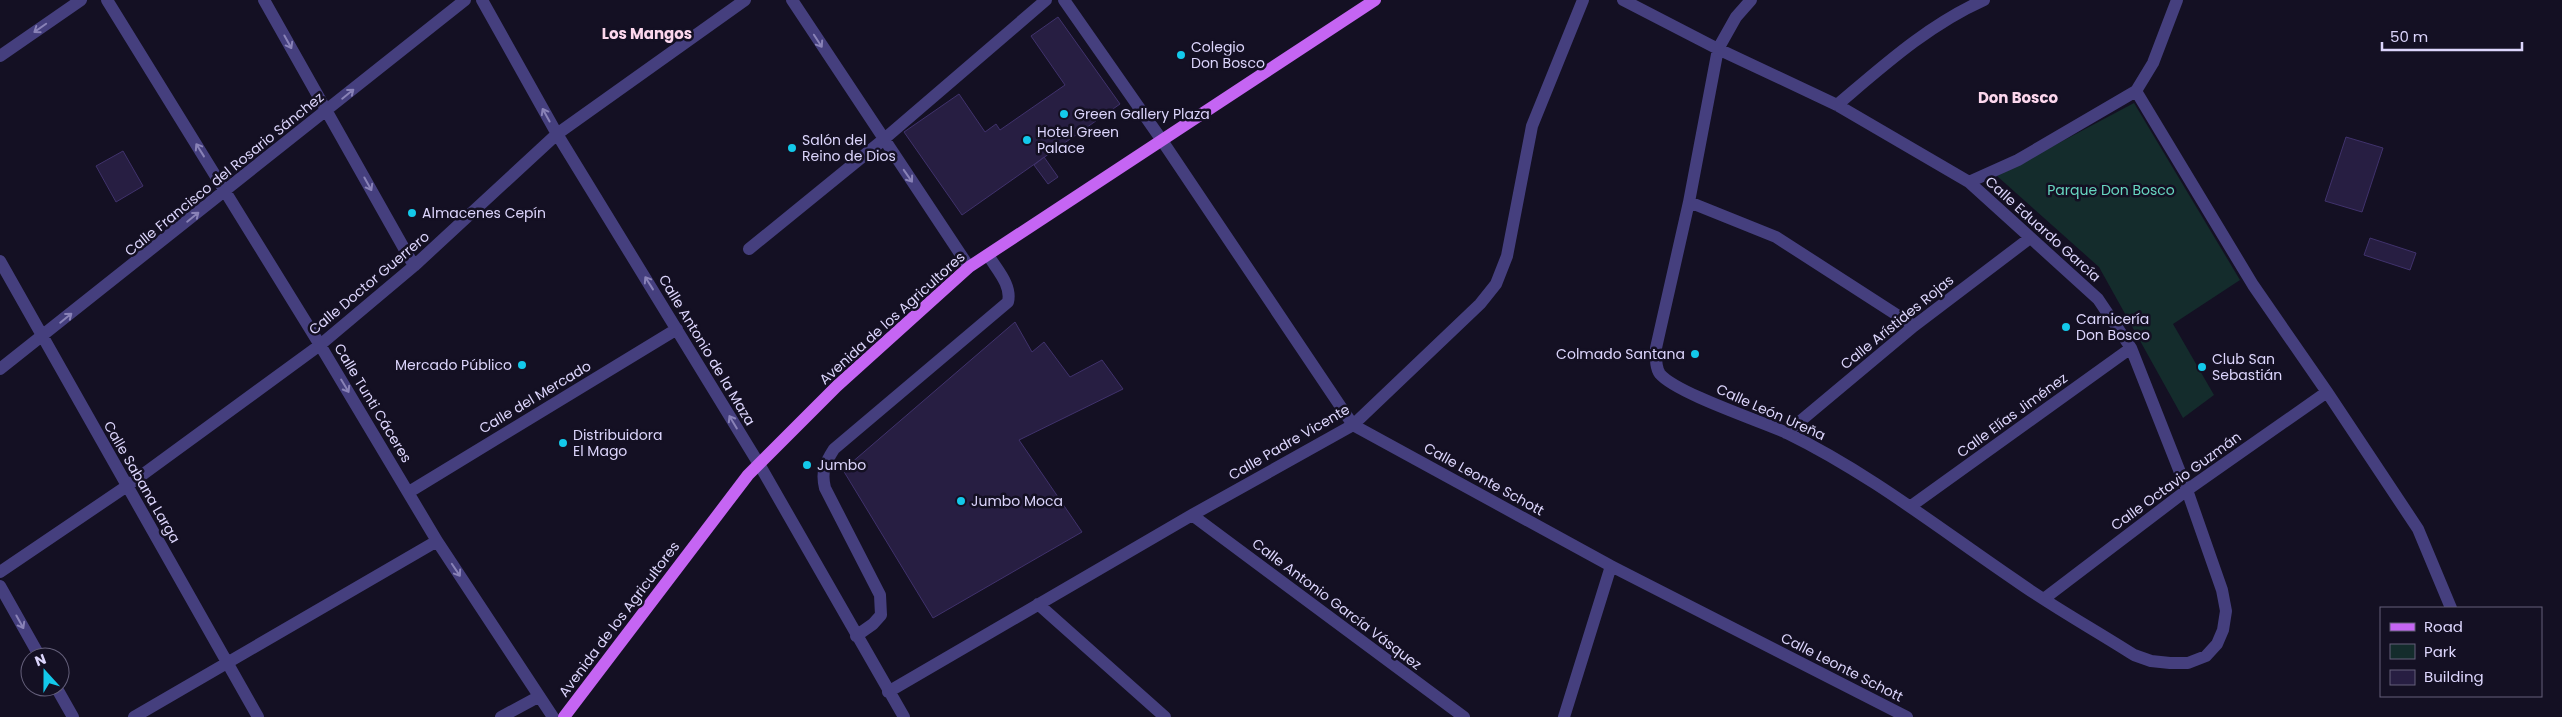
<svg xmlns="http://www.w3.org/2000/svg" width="2562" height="717" viewBox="0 0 2562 717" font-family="Poppins,sans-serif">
<rect width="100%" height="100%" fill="#141023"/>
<path fill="#142c2c" d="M2134,103l106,177 -67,44 41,71 -31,23 -84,-151 -102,-91z"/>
<path fill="#271e42" stroke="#40326c" d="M1058,17l62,87 -158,111 -58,-83 55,-38 26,38 11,-8 4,6 65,-45 -34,-49z
M2346,137l37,11 -21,64 -37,-11z
M123,151l20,35 -27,16 -20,-36z
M1044,157l14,20 -10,7 -14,-19z
M2370,238l46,15 -6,17 -46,-15z
M1015,322l17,30 12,-10 26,35 32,-17 21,29 -104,51 63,92 -149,86 -90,-148z"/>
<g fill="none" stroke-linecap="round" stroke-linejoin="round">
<path stroke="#453f7e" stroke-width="12" d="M107,0l213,345 117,196 116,176
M264,0l150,266
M482,0l75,134 202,330 145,253
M792,0l177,267
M1064,0l97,139 192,286 258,141 296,151
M1623,0l95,49 119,56 132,77 129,117 33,49 56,142 35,100 4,21 -3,19 -6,14 -11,12 -18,7h-18l-19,-2 -17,-6c-39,-25 -81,-48 -119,-75 -75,-51 -146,-107 -228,-147 -27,-12 -111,-40 -127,-59 -5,-7 -4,-17 -4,-26l33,-146 29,-153 18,-32 15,-17
M0,56l81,-56
M2136,91l117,194 74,107 91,137 33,79
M1837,105c46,-39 91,-80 147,-105
M1969,182l49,-22 118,-69 17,-28 24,-63
M1689,202l87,35 138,89
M749,249l134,-109 163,-140
M0,261l258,456
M0,369l465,-369
M1786,433l128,-107 116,-88
M409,492l268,-163
M1911,506l220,-158
M1192,515l272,202
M0,572l127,-86 193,-141 94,-79 143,-132 188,-134
M0,586l40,71
M2045,598l142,-108 140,-98
M1038,604l127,113
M856,636l17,-12 8,-9 -1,-20 -55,-107c-4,-16 0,-25 9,-39l174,-147c4,-17 -11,-32 -20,-47
M56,687l17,30
M888,692l304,-177 161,-90 127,-121 16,-20 11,-28 25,-130 51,-126
M134,717l303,-176
M501,717l37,-20
M1564,717l47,-151"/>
<path stroke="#c565f3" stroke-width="12" d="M564,717l184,-242 89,-89 132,-119 406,-267"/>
</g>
<defs><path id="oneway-shaft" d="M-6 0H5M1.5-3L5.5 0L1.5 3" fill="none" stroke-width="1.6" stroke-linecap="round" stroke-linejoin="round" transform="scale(1.25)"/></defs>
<g stroke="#8982b7">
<use href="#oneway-shaft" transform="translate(40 28) rotate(145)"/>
<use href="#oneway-shaft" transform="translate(818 41) rotate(57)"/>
<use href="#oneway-shaft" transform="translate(288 42) rotate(61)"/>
<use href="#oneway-shaft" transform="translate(348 94) rotate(-39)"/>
<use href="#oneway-shaft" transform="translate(546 115) rotate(-119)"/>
<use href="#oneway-shaft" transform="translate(200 150) rotate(-122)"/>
<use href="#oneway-shaft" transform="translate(908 176) rotate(55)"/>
<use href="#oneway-shaft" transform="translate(368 184) rotate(61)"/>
<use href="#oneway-shaft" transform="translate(193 217) rotate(-39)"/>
<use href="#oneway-shaft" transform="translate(649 283) rotate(-122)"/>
<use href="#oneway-shaft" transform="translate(66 318) rotate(-39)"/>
<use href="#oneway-shaft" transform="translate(345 386) rotate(59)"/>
<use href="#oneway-shaft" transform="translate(733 422) rotate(-121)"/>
<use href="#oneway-shaft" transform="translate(456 570) rotate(56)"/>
<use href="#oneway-shaft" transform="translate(20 622) rotate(61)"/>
</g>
<g fill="#13c9ea" stroke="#141023" stroke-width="2">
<circle cx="1181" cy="55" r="5"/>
<circle cx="1064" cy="114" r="5"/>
<circle cx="1027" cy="140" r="5"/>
<circle cx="792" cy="148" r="5"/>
<circle cx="412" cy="213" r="5"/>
<circle cx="2066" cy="327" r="5"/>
<circle cx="1695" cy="354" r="5"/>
<circle cx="522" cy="365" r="5"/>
<circle cx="2202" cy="367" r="5"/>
<circle cx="563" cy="443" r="5"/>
<circle cx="807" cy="465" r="5"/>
<circle cx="961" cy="501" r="5"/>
</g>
<g text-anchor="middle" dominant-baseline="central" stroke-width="5" stroke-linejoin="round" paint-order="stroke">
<g font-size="14" fill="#dcd5fc" stroke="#141023" text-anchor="start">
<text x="1191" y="47">Colegio<tspan x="1191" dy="16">Don Bosco</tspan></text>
<text x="1074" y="114">Green Gallery Plaza</text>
<text x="1037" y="132">Hotel Green<tspan x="1037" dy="16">Palace</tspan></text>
<text x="802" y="140">Salón del<tspan x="802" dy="16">Reino de Dios</tspan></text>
<text x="422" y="213">Almacenes Cepín</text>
<text x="2076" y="319">Carnicería<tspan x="2076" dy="16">Don Bosco</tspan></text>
<text x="1685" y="354" text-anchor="end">Colmado Santana</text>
<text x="2212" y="359">Club San<tspan x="2212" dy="16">Sebastián</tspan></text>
<text x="512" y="365" text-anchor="end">Mercado Público</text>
<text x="573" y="435">Distribuidora<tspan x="573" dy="16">El Mago</tspan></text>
<text x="817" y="465">Jumbo</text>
<text x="971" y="501">Jumbo Moca</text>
</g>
<g font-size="14" fill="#dcd5fc" stroke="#141023">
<text transform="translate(224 174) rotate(-39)">Calle Francisco del Rosario Sánchez</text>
<text transform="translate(2043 229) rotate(42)">Calle Eduardo García</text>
<text transform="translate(369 283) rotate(-40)">Calle Doctor Guerrero</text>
<text transform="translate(892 318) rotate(-42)">Avenida de los Agricultores</text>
<text transform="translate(1897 322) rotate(-39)">Calle Arístides Rojas</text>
<text transform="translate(707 350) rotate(59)">Calle Antonio de la Maza</text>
<text transform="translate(535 397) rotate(-31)">Calle del Mercado</text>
<text transform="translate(373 403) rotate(59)">Calle Tunti Cáceres</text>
<text transform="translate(1771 412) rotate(24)">Calle León Ureña</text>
<text transform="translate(2012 415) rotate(-36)">Calle Elías Jiménez</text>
<text transform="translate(1289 442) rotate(-30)">Calle Padre Vicente</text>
<text transform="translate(1484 479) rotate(29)">Calle Leonte Schott</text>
<text transform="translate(2176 481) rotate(-36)">Calle Octavio Guzmán</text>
<text transform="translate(142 482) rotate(60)">Calle Sabana Larga</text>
<text transform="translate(1337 604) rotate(37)">Calle Antonio García Vásquez</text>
<text transform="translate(619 619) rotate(-53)">Avenida de los Agricultores</text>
<text transform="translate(1842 667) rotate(27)">Calle Leonte Schott</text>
</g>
<g font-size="14" fill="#67d6c0" stroke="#141023">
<text x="2111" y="190">Parque Don Bosco</text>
</g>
<g font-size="15" font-weight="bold" fill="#fcd7ed" stroke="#141023">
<text x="647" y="33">Los Mangos</text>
<text x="2018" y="97">Don Bosco</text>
</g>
</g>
<rect x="2380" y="607" width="162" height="90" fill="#141023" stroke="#645f7a"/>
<rect x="2390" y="623" width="25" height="8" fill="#c565f3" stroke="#645f7a"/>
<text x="2424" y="632" font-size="15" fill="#dcd5fc">Road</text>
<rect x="2390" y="644" width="25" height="15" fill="#142c2c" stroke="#645f7a"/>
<text x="2424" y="657" font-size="15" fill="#dcd5fc">Park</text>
<rect x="2390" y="670" width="25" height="15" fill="#271e42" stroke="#645f7a"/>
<text x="2424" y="682" font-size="15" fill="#dcd5fc">Building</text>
<g transform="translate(45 672) rotate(339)"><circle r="24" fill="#141023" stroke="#645f7a"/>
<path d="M0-4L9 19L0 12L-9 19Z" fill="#13c9ea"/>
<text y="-8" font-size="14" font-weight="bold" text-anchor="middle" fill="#dcd5fc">N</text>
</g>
<path d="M2382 42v8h140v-8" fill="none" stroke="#dcd5fc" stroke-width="2.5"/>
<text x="2390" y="42" font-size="15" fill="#dcd5fc" stroke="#141023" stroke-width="4" paint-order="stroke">50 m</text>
</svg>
